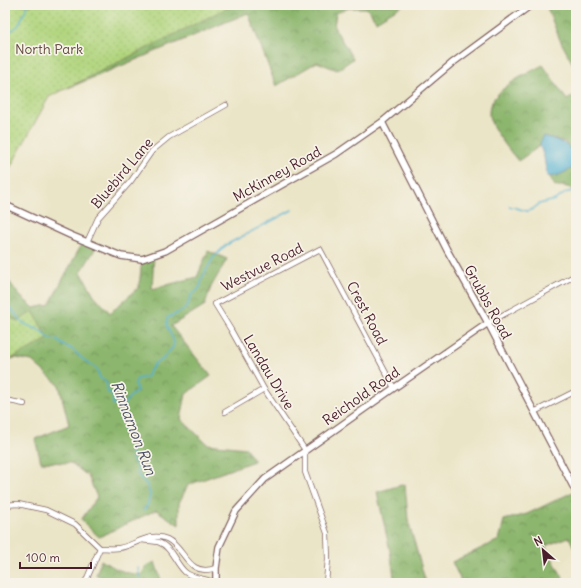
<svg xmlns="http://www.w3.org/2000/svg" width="581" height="588" viewBox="0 0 581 588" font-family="Delius,sans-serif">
<defs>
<pattern id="forest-crowns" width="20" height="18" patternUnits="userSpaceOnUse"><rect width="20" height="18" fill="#8cb66d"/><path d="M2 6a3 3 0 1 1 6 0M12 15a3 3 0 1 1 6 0" fill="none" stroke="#74935a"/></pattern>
<pattern id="park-dots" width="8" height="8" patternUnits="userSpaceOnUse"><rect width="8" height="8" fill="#b1d57e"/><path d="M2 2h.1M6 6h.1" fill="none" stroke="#9ab66d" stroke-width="1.8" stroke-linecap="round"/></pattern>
</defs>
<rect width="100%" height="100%" fill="#f7f3e8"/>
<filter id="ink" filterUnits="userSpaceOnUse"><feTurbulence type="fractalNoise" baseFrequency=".025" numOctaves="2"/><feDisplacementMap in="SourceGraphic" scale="8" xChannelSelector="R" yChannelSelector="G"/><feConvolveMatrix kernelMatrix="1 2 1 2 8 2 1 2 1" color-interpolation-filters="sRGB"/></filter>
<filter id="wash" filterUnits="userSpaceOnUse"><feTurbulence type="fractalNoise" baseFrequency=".012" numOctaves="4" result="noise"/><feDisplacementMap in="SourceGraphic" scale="16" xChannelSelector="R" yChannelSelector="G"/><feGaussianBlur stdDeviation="0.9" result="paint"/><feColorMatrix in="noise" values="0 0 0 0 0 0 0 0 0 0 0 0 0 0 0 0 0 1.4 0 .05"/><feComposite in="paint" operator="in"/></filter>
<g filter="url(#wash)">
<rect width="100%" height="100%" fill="#ebe5c8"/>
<path fill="url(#forest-crowns)" stroke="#6b6a4c" d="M5,5h398l-27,16 -9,-13h-18l-13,5 -2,14 19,32 -16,11 -20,-8 -41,24 -28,-73 -211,88z
M546,5h30v65l-16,-30z
M543,65l24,35 9,-6v64l-11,-16 -21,-6 -4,7v3l-22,15c-8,-10 -29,-35 -29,-47 -1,-23 37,-40 54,-49z
M576,166v27c-5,-7 -13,-7 -21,-7l-5,-9z
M84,240l13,6 -16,26 13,23 16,18 29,-26 3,-28 12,-4 -2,34 45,-12 11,-26 19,8 -16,28 -6,18 -34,21 40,50 -25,18 -5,25 26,25 39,4 8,13 -66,24 -9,18v22l-23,-15 -57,27 -18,-17 16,-23 -9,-21 -17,-13 -30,-1 -6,-23 34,-14 -10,-40 -27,-24 -16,-3 -11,2v-84l15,20 14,12 15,-3z
M576,478v74l-7,-15 -24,9 21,37h-104l-10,-21 47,-22 5,-20 23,-6 48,-23 -5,-10z
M405,484l3,36 18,63h-31l-5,-32 -13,-59z
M101,560c14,9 23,13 40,15l6,-9 8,-4 6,18 6,3h-58l-1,-4 -12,-4z"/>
<path fill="url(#park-dots)" stroke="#7e7a54" d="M5,5h228l-184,92 -44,80z
M33,311l15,28 -43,23v-48l13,8z"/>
<path fill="#53b1d1" stroke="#4e687e" d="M544,136c16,5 32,9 32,30 -7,4 -21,13 -29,10l-3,-19 -4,-11v-3z"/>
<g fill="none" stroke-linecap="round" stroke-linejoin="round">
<path stroke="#53b1d1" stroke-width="1.5" d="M5,35l13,-9 10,-21
M509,206l18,5 6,-2 6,-5 16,-4 12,-8 9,-1
M5,305c9,3 10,10 16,16 8,8 19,5 27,17l9,2 6,5 9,4 12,11 13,9 3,9 6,4 2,11h5v11l5,2 2,11 4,8 -1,4 8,19 1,10 5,9 1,8 9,10 3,9 -2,10 -5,7
M124,425l4,-5c-1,-3 -4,-7 -5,-9 -1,-9 8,-15 14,-20l-2,-8 2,-4 9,-2 9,-14 7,-3 11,-13 1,-6 -7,-14v-9l15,-7 5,-4 4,-12 6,-4 4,-6v-5l12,-22 13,-13 66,-35
M138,568l2,11 4,4"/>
</g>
</g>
<g filter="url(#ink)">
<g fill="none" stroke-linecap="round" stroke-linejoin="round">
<g stroke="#826462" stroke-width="6">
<path id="minor" d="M87,242l11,-24 33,-37 21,-30 17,-14 57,-32
M488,323l88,-48
M5,403l5,-2 14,3
M225,412l39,-23
M534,412l42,-21
M570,481l6,-3
M5,505l13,-1 28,6 29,14 25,24c6,0 13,1 19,0 15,-2 31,-17 48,-9 19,9 20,39 49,29
M142,540c5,1 11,1 16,2 14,5 17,21 27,30 8,7 21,6 30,11
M85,583l15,-35
M326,583l2,-24 -1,-26 -22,-61v-22l-41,-61 -33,-59 -16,-26 105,-55 74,139"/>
</g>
<g stroke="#826462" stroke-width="8">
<path id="tertiary" d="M382,122l65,128 41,73 88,169
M5,205l65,30 51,21 21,3 23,-8 171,-97 46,-32 69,-58 80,-59
M216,583v-15l3,-21 17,-36 29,-32 129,-91 94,-65"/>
</g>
<use href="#minor" stroke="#fff" stroke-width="4.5"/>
<use href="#tertiary" stroke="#fff" stroke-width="5.5"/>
</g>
</g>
<g text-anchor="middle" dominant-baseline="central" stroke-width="3.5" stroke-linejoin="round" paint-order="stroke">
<g font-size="14" fill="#644c40" stroke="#f7f3e8">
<text x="49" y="49">North Park</text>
</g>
<g font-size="14" fill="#4a1f2b" stroke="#f7f3e8">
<text transform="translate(122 173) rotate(-50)">Bluebird Lane</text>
<text transform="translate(277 174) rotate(-29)">McKinney Road</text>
<text transform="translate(262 267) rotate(-27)">Westvue Road</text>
<text transform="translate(488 302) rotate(61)">Grubbs Road</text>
<text transform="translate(367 313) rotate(62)">Crest Road</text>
<text transform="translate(269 372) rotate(59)">Landau Drive</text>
<text transform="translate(361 396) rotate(-35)">Reichold Road</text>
</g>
<g font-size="15" font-style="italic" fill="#4d5265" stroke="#f7f3e8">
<text transform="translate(134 428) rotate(69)">Rinnamon Run</text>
</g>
</g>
<rect width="581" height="588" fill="none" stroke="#f7f3e8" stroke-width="20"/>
<g transform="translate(543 550) rotate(332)" stroke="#f7f3e8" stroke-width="3" paint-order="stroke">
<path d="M0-3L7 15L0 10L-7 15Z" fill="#4a1f2b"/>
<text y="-6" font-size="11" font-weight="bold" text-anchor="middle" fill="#4a1f2b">N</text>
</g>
<path d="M20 562v6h71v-6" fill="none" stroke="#4a1f2b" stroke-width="2"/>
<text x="26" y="562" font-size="12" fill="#4a1f2b" stroke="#f7f3e8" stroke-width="3" paint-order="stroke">100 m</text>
</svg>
